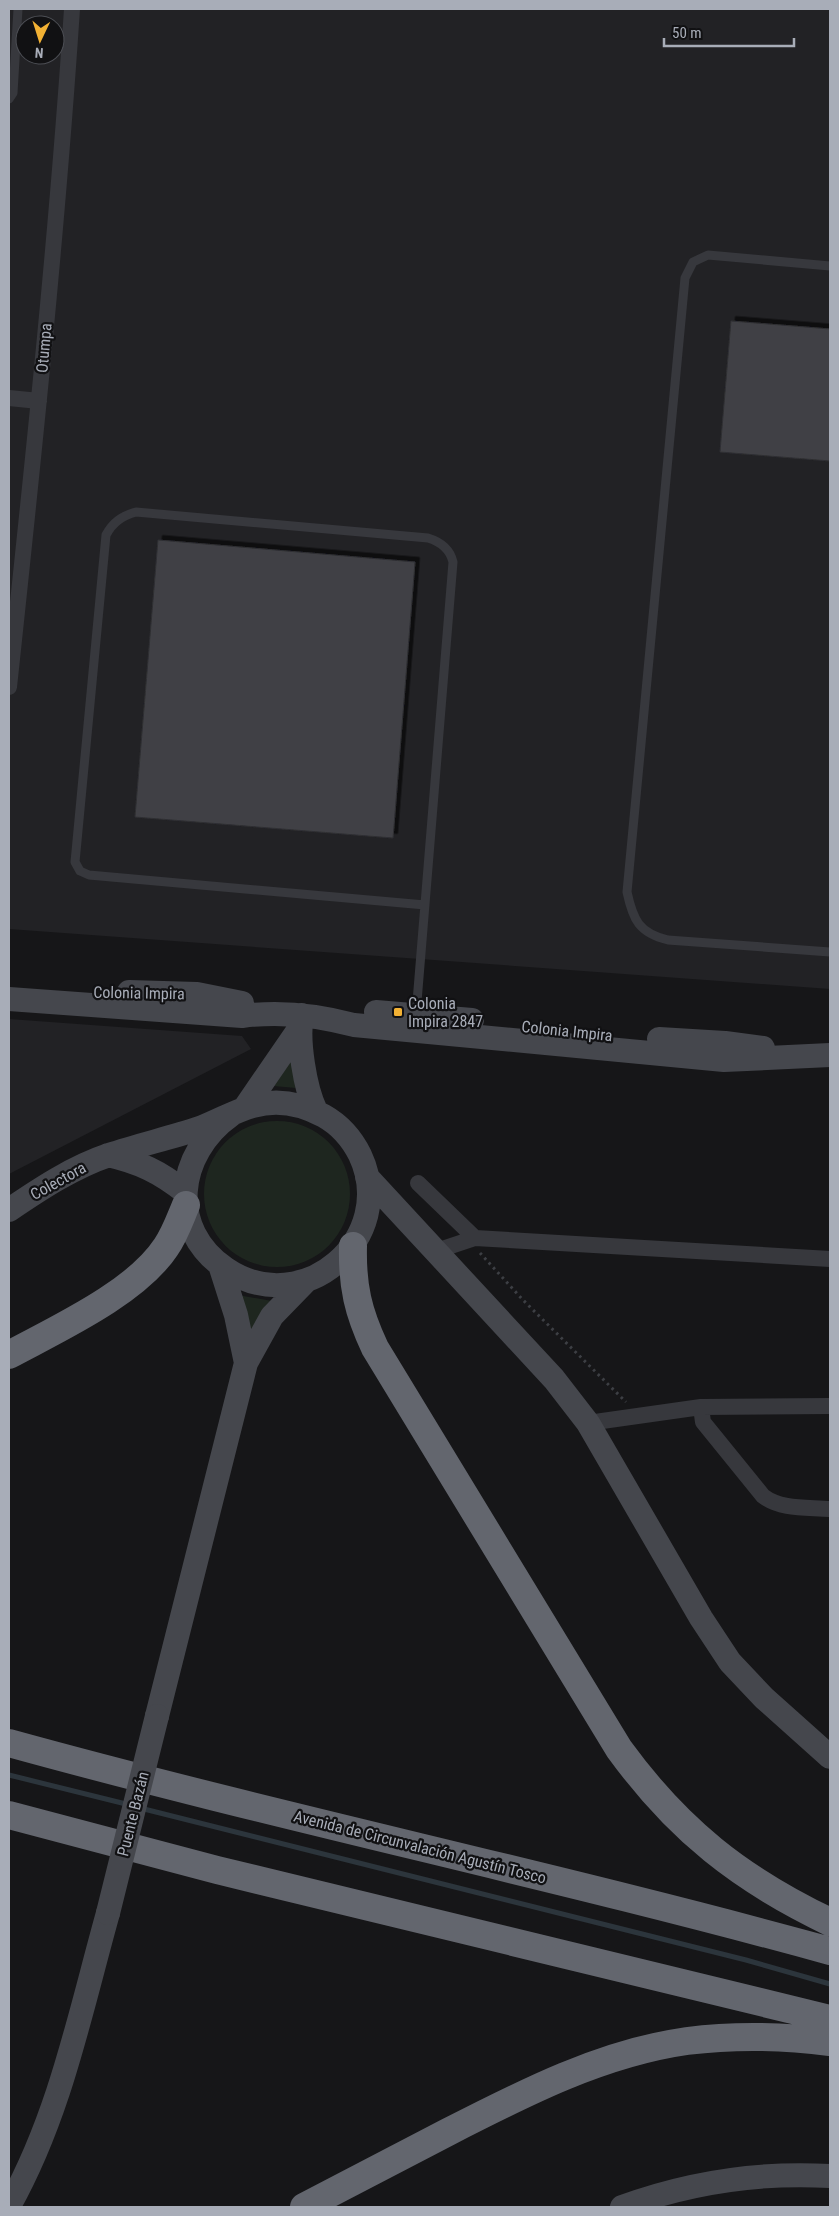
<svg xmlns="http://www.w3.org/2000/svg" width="839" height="2216" viewBox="0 0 839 2216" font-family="'Roboto Condensed',sans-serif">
<defs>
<filter id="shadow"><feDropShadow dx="4.5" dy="-4.5" stdDeviation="0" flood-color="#0009"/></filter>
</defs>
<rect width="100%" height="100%" fill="#161618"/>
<path fill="#222225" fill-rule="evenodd" d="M9,9h821v980l-821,-60zM25,25h30v30h-30z
M9,1019l233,17 9,13 -242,125z"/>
<path fill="#1e261f" d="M294,1057l2,31 -22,-2z
M204 1194a73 73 0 1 1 146 0a73 73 0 1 1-146 0Z
M238,1295l34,6 -21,35z"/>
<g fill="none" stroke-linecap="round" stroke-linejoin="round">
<path stroke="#2c353c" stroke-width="5" d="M9,1775l121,30
M140,1808l606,152 84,24"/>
</g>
<path fill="#404145" stroke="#303034" filter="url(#shadow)" d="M731,321l99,8v132l-110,-9z
M158,540l257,22 -22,276 -258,-21z"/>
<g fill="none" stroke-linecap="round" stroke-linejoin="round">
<path stroke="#3d3f44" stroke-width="3" stroke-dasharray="2.5 4" stroke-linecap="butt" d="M480,1253l43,47 103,102"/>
<path stroke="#37383d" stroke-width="9" d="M9,99l4,-6 5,-84
M830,266l-122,-11 -15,7 -8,16 -58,614c6,28 12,41 41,48l162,12
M416,1014l37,-452c-3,-13 -12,-20 -25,-24l-292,-26c-14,4 -23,10 -30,23l-31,327 5,9 9,4 336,30"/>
<path stroke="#37383d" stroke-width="16" d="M9,398l30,3
M9,687c24,-225 48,-451 63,-678
M418,1183l57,55
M436,1251l39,-13 355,21
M701,1407l2,15 60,74c18,14 45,11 67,13
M588,1423l113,-16 129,-1"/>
<path stroke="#45474d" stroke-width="24" d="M129,992l68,2 45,9
M9,999l233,17c38,-5 75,-1 112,9l370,35 106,-5
M376,1012l96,8
M302,1015c-5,25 3,74 14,96
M659,1039l66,4 38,5
M244,1109l55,-80
M108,1155c31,7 52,17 77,37
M367,1177l187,202 34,44 113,195 29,44 34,36 66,59
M9,1210c31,-21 64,-43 100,-55 30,-10 61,-17 91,-27 18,-7 35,-17 53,-22 24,-7 49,-2 71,10 16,9 28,23 36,39 39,83 -57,166 -134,114 -59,-40 -50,-115 5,-154
M220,1265l16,50 10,48
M157,1716l89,-353 26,-47 35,-36
M9,2206c51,-91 71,-193 99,-293
M622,2207c66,-24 138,-35 208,-31"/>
<path stroke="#63666e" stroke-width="28" d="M353,1246c-1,40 5,66 22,102l244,401c59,81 121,130 211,173
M9,1355c48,-26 127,-62 157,-108 9,-13 14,-28 20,-42
M9,1743c272,75 549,133 821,208
M9,1815l208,55 613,149
M304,2207c48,-25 96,-50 144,-75 76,-39 154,-79 239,-91 48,-6 96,-5 143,1"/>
<path stroke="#45474d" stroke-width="24" d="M108,1913l49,-197"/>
</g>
<rect fill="#f2b134" stroke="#111113" stroke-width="2" x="393" y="1007" width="10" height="10" rx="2.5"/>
<g text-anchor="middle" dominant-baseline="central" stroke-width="4.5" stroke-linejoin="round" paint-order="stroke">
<g font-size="16" fill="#a8adb8" stroke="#111113">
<text transform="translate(44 348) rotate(-85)">Otumpa</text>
<text transform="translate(139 993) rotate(1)">Colonia Impira</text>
<text transform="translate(567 1031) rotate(6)">Colonia Impira</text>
<text transform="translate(58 1181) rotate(-29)">Colectora</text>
<text transform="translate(133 1814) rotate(-76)">Puente Bazán</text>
<text transform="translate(420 1847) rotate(14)">Avenida de Circunvalación Agustín Tosco</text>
</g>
<g font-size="16" fill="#a8adb8" stroke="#111113" text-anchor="start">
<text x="408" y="1003">Colonia<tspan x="408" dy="18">Impira 2847</tspan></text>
</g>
</g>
<rect width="839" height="2216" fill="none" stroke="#a8adb8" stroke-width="20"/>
<g transform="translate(40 40) rotate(184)"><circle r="24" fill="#111113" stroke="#4d4f55"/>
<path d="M0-4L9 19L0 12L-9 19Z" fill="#f2b134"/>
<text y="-8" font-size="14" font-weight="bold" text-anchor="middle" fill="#a8adb8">N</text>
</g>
<path d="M664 38v8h130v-8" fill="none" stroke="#a8adb8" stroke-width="2.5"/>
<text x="672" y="38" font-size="15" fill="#a8adb8" stroke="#111113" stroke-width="4" paint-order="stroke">50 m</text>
</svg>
